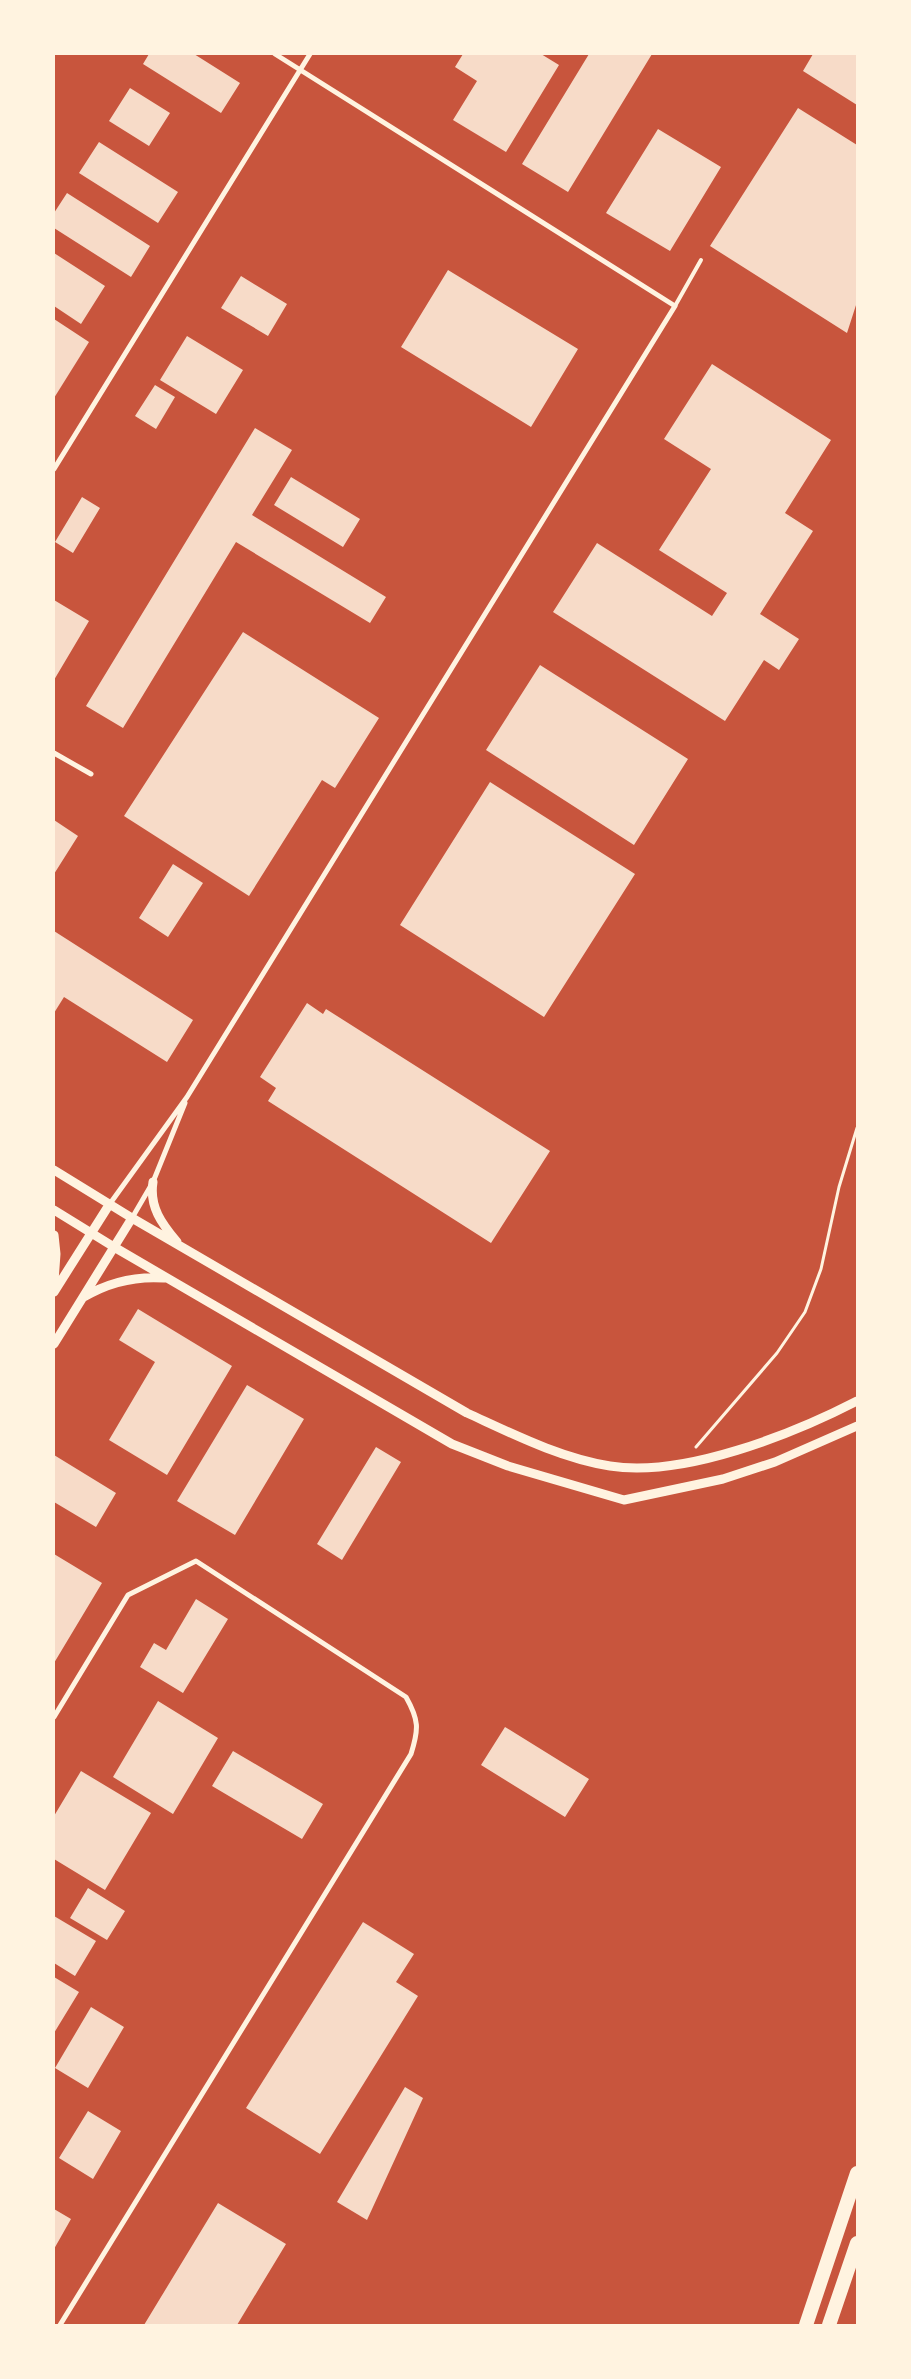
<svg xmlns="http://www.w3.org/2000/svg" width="911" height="2379" viewBox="0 0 911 2379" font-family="'PT Sans Narrow',sans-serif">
<rect width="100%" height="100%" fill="#c8553d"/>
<path fill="#f7dbc8" d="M149,54h45l46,29 -19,30 -78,-49z
M463,54h78l18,11 -53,87 -53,-32 24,-39 -22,-14z
M589,54h63l-84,138 -46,-28z
M813,54h44v51l-54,-34z
M130,88l40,25 -21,33 -40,-25z
M798,108l59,37v157l-10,31 -137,-87z
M658,129l63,38 -51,84 -64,-38z
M99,142l79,50 -20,31 -79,-50z
M67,193l83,53 -19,31 -77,-49v-15z
M54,253l51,33 -24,38 -27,-18z
M448,270l130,79 -47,78 -130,-80z
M241,276l46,28 -19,32 -47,-28z
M54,319l35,23 -35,56z
M187,336l56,34 -27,44 -56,-34z
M712,364l119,76 -46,73 28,18 -53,83 39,25 -20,31 -15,-10 -39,61 -172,-109 44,-69 115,73 15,-23 -68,-43 52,-81 -47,-30z
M155,385l20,12 -19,32 -21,-13z
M255,428l37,22 -40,65 134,82 -16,26 -134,-81 -113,186 -37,-22z
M291,477l69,42 -17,28 -69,-42z
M82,497l18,11 -27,45 -18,-11z
M54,600l35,21 -35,59z
M243,632l136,86 -44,70 -13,-8 -73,116 -125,-80z
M540,665l148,94 -54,86 -148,-95z
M490,782l145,92 -91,143 -144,-92z
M54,820l24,16 -24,38z
M173,864l30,19 -35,54 -29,-19z
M54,931l139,89 -26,42 -103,-65 -10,16z
M307,1003l16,11 3,-5 224,142 -59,92 -223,-142 8,-13 -16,-11z
M138,1309l94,57 -65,109 -58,-35 46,-78 -36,-22z
M247,1385l57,34 -69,116 -58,-34z
M376,1447l25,15 -59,98 -25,-16z
M54,1455l62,38 -20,34 -42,-25z
M54,1554l48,29 -48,80z
M196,1599l32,20 -45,74 -43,-26 14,-24 12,7z
M158,1701l60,37 -45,76 -60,-37z
M505,1727l84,52 -24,38 -84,-52z
M233,1751l90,53 -21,35 -90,-53z
M81,1771l70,42 -46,77 -51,-31v-43z
M88,1888l37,23 -18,29 -37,-22z
M54,1916l42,25 -21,35 -21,-13z
M363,1922l51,32 -18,28 22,14 -98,158 -74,-46z
M54,1977l25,15 -25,41z
M91,2007l33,20 -36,61 -33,-20z
M405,2087l18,11 -56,122 -30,-18z
M88,2111l33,20 -28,48 -34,-21z
M218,2203l68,41 -49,81h-93z
M54,2209l17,10 -17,30z"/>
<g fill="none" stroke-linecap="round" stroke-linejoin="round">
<path stroke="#fff3e0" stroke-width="3" d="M696,1447l81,-94 28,-41 16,-43 18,-82 18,-59"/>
<path stroke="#fff3e0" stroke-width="4" d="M675,306l26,-46"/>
<path stroke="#fff3e0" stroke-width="5" d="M54,469l256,-415
M54,753l37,21
M109,1205l78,-108 488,-791 -400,-252
M132,1218l21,-36 32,-79
M54,1717l74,-122 68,-34 210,136c13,23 13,32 5,57l-351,571"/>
<path stroke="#fff3e0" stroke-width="9" d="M54,1170l78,48 335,195c46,21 93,45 143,53 73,12 183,-32 247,-65
M153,1182c-4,25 9,42 24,60
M54,1210l60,37 338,197 56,22 116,34 99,-21 52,-17 82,-36
M54,1235l2,19 -2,27
M54,1292l55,-87
M84,1297c25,-15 51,-21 80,-19
M54,1344l78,-126"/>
<path stroke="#fff3e0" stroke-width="14" d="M806,2325l51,-152
M829,2325l28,-82"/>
</g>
<rect width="911" height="2379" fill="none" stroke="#fff3e0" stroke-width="110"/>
</svg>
